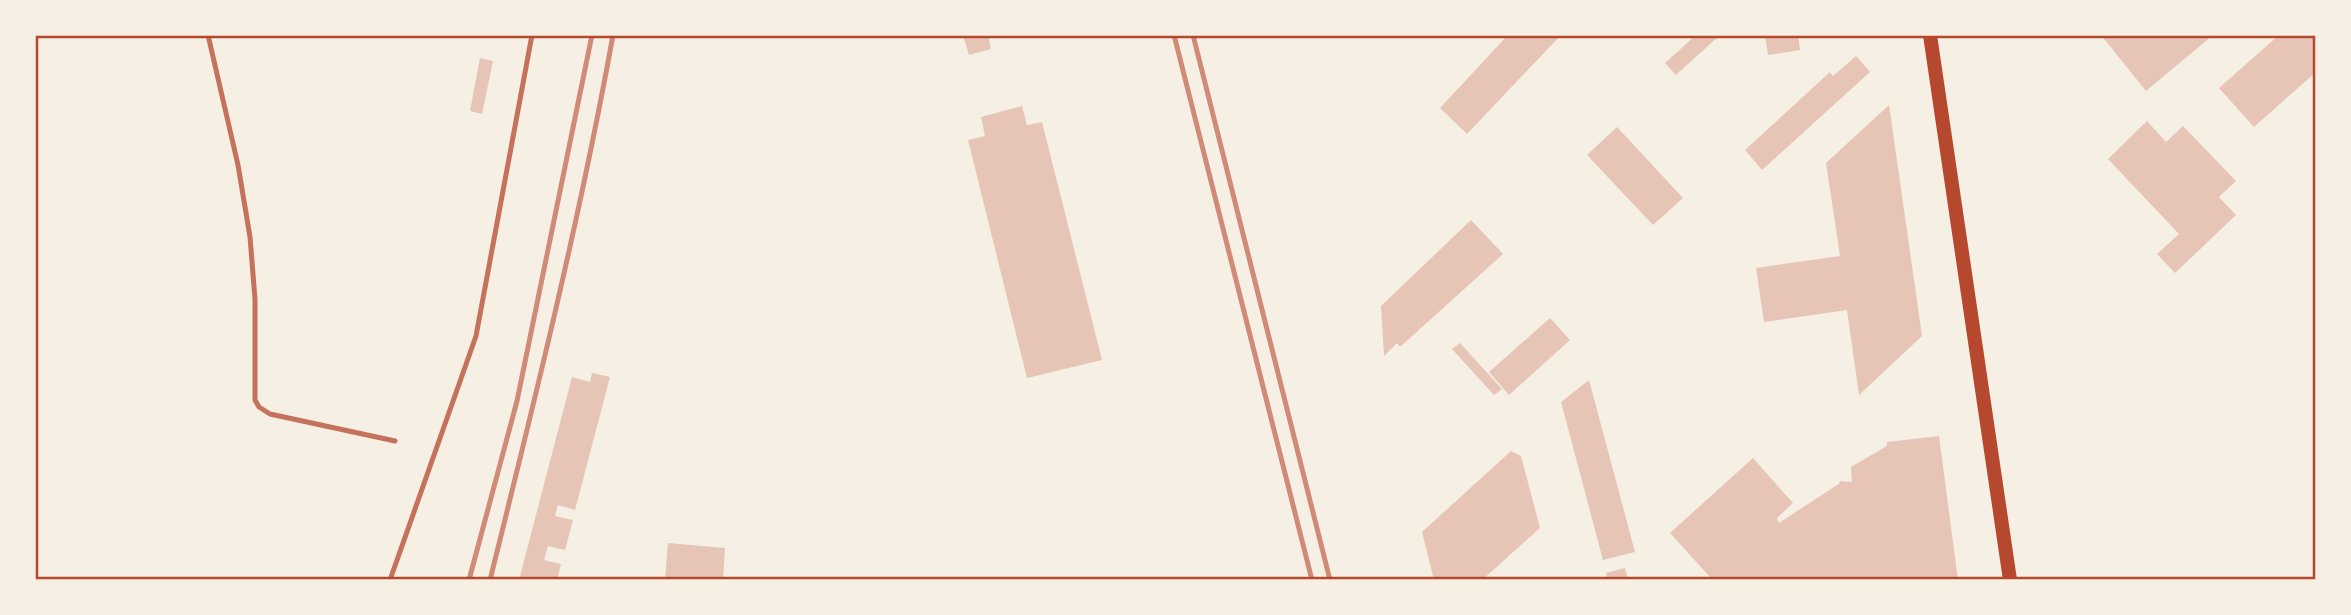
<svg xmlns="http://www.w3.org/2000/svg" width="2351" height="615" viewBox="0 0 2351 615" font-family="Mulish,sans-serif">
<rect width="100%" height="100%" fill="#f6efe4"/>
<path fill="#e6c5b7" d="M963,35h25l3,14 -22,6z
M1508,35h53l-94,99 -27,-26z
M1696,35h24l-44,40 -11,-12z
M1765,35h33l2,15 -32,5z
M2101,35h112l-67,56z
M2279,35h37v37l-62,55 -35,-39z
M1856,56l14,16 -108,98 -17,-20 85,-78 3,4z
M480,58l13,3 -11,53 -12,-3z
M1889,105l33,231 -63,59 -12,-85 -83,12 -8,-54 84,-12 -14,-93z
M1022,106l5,19 15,-3 60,238 -75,18 -59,-238 17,-4 -4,-19z
M2147,121l19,21 17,-16 53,55 -17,16 17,18 -61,58 -18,-19 22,-20 -71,-75z
M1617,127l66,71 -30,27 -66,-70z
M1471,220l32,34 -103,93 -3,-4 -13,13 -3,-50z
M1550,318l20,22 -61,55 -20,-23z
M1460,343l42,46 -8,6 -42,-46z
M592,373l18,4 -35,133 -17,-5 -3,11 18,4 -8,30 -17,-4 -4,14 17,4 -4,16h-38l53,-203 18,5z
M1589,380l46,172 -32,8 -42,-158z
M1939,436l19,144h-251l3,-3 -40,-44 83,-75 40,45 -16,15 2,5 61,-40 -1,-2 13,1 -1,-15 36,-21v-4z
M1511,451l10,5 19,72 -58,52h-48l-12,-48z
M668,543l57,5 -2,32h-58z
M1625,568l3,12h-20l-2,-7z"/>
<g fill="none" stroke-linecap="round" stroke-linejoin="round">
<path stroke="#c5725c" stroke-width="5" d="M208,35l30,130 12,72 5,62v101l4,7 11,7 125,27
M390,580l86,-244 56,-301"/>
<path stroke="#b5482f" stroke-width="14" d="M1930,35l80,545"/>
<path stroke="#cf8b77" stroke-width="5" d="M1174,35l138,545
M1193,35l137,545
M469,580l48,-179 75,-366
M490,580c45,-181 90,-362 123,-545"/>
</g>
<rect width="2351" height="615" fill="none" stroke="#f6efe4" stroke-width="74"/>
<rect x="37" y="37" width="2277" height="541" fill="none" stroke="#b5482f" stroke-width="2.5"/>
</svg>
